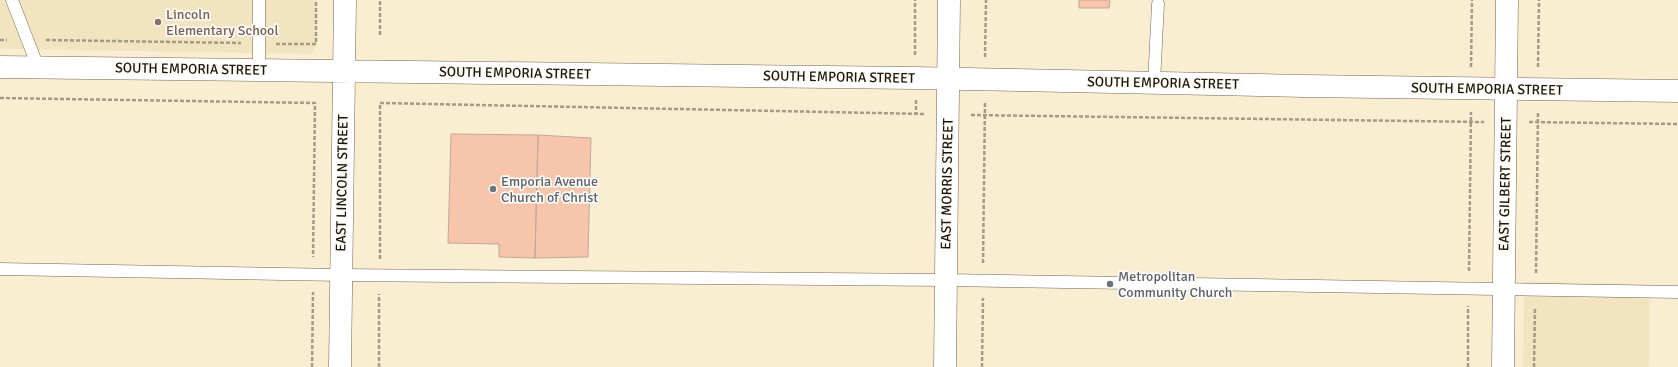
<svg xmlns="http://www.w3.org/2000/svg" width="1678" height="367" viewBox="0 0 1678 367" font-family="Signika,sans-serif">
<rect width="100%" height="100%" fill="#f9eed2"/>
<path fill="#f2e4c1" d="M0,0h317v44l-5,10 -312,-5z
M1524,282l126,2 -1,83h-126z"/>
<path fill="#f7c4ac" stroke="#c4a799" d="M1079,0h31l-1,8h-30z
M451,134l87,1 -3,123 -36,-1v-13l-51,-1z
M538,135l53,3 -3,119 -53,1z"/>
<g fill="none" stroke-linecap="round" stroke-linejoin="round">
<g stroke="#6f664d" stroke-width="13">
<path id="service" d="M12,0l26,67
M259,0v69
M1154,83l4,-79
M0,269l341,6 605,5 732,12"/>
</g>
<g stroke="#6f664d" stroke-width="23">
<path id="minor" d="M945,367l4,-367
M1503,367l4,-367"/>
</g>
<g stroke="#6f664d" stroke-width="23">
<path id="tertiary" d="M0,67l915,11 389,8 374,5
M340,367l5,-367"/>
</g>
<path stroke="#a39b86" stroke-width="2.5" stroke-dasharray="4 2" stroke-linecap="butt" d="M380,35v-35
M0,40h7
M46,40l195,3
M276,44h40v-44
M915,55v-55
M985,57l1,-57
M1471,67l1,-67
M1538,67l1,-67
M0,98l315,5 -2,154
M916,100v13
M971,115l513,7
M1529,122l149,2
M380,259v-156l546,11
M983,263l2,-161
M1469,271l2,-159
M1536,273l2,-161
M312,367l1,-75
M379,367v-73
M982,367l1,-69
M1468,367v-61
M1534,367l1,-59"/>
<use href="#service" stroke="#fff" stroke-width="12"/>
<use href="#minor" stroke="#fff" stroke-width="22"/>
<use href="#tertiary" stroke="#fff" stroke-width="22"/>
</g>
<circle fill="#8d6e63" stroke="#fefcf6" stroke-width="1.5" cx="158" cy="22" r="4"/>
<g fill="#6b7280" stroke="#fefcf6" stroke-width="1.5">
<circle cx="493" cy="189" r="4"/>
<circle cx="1110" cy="284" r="4"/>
</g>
<g text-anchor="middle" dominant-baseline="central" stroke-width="3.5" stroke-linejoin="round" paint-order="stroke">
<g font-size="14" fill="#785e54" stroke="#fefcf6" text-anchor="start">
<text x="166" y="14">Lincoln<tspan x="166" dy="16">Elementary School</tspan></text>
</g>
<g font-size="14" fill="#1a160c" stroke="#fefcf6">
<text transform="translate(191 69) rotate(1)">SOUTH EMPORIA STREET</text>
<text transform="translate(515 73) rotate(1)">SOUTH EMPORIA STREET</text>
<text transform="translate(839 77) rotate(1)">SOUTH EMPORIA STREET</text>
<text transform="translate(1163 83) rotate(1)">SOUTH EMPORIA STREET</text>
<text transform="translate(1487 89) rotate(1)">SOUTH EMPORIA STREET</text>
<text transform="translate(342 183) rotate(-89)">EAST LINCOLN STREET</text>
<text transform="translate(947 184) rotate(-89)">EAST MORRIS STREET</text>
<text transform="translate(1505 184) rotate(-89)">EAST GILBERT STREET</text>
</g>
<g font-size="14" fill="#5b616d" stroke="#fefcf6" text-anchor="start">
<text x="501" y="181">Emporia Avenue<tspan x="501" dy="16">Church of Christ</tspan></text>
<text x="1118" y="276">Metropolitan<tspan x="1118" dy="16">Community Church</tspan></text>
</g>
</g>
</svg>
